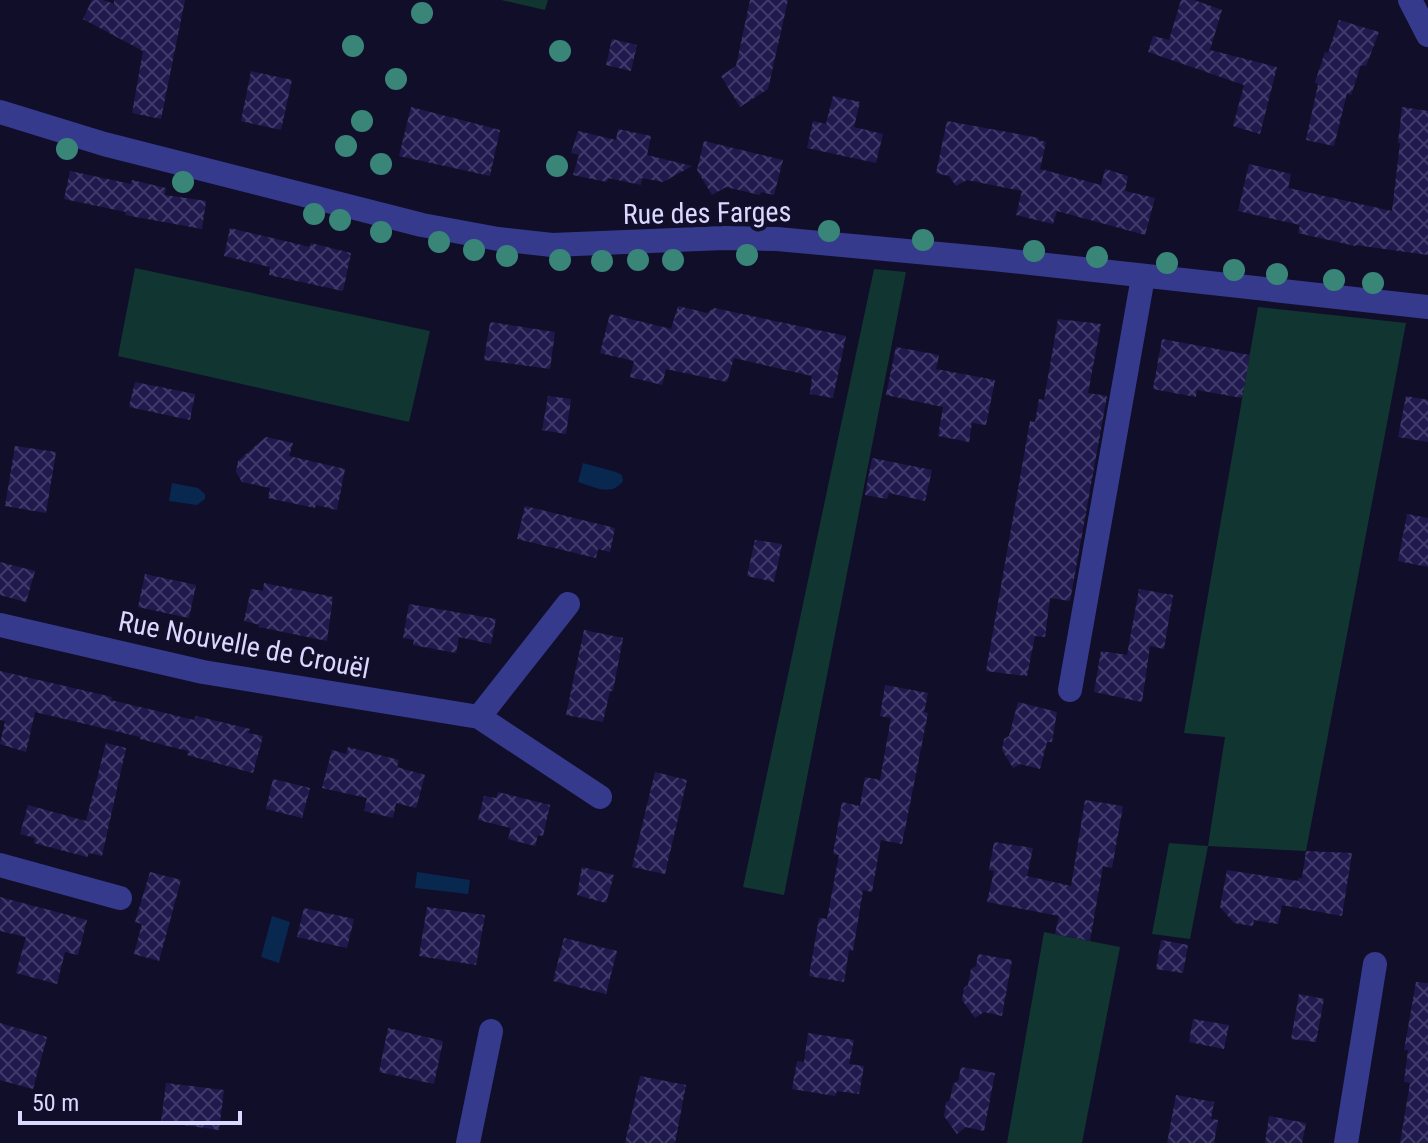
<svg xmlns="http://www.w3.org/2000/svg" width="1428" height="1143" viewBox="0 0 1428 1143" font-family="'Roboto Condensed',sans-serif">
<defs>
<pattern id="building-cross-hatch" width="8" height="8" patternUnits="userSpaceOnUse" patternTransform="scale(2)"><rect width="8" height="8" fill="#1f194d"/><path d="M0 0l8 8M0 8l8-8" fill="none" stroke="#3f3a68"/></pattern>
</defs>
<rect width="100%" height="100%" fill="#110e2a"/>
<path fill="#113531" d="M501,0h47l-3,10z
M135,268l295,63 -21,91 -291,-66z
M874,269l32,3 -122,623 -41,-8z
M1258,307l148,16 -100,528 -98,-5 -18,93 -38,-5 17,-91 39,3 17,-109 -41,-4z
M1044,932l76,15 -38,196h-75z"/>
<path fill="#082850" d="M583,463l33,9 6,3 1,6c-12,16 -28,6 -45,1z
M172,483l26,5 7,6v5l-8,6 -28,-4z
M417,872l53,8 -2,14 -53,-6z
M272,916l18,6 -11,41 -18,-6z"/>
<path fill="url(#building-cross-hatch)" d="M92,0h11l11,4v-4h71l-24,119 -29,-6 11,-62 -60,-32z
M750,0h38l-20,89 -28,18 -19,-31 15,-10z
M1181,0h13l28,10 -12,40 67,17 -17,67 -27,-8 11,-41 -96,-33 5,-16 16,4z
M1339,20l40,12 -13,34 -5,-1 -10,30 -4,-2 -13,53 -28,-6 12,-56 -3,-2 10,-30 3,1z
M612,39l25,6 -6,26 -25,-6z
M251,71l41,9 -11,50 -40,-9z
M833,96l27,6 -6,25 29,7 -7,29 -69,-15 6,-27 13,3z
M411,107l89,23 -10,46 -91,-20z
M1402,107l26,4v144l-72,-10 -1,1 -57,-13 2,-8 -62,-14 11,-47 42,10 -3,14 104,23 8,-68h-2z
M947,121l92,17 -1,2 8,2 -6,27 61,16 4,-16 23,7 -3,15 30,7 -10,37 -88,-24 -4,13 -37,-9 6,-24 -55,-11 -11,6 -7,-10 -13,-3z
M618,129l33,7 -4,19 45,11 -29,16 -21,-4 -1,7 -33,-7 -1,4 -34,-7 6,-20 -8,-2 7,-22 38,9z
M704,141l79,19 -9,35 -13,-3 -1,3 -34,-8 -14,8 -15,-25z
M70,171l61,13 1,-4 34,8 -1,7 41,6 -4,28 -77,-14 1,-3 -62,-13z
M230,228l80,19 1,-4 40,10 -8,38 -74,-16 1,-8 -46,-11z
M678,306l29,7 7,-5 132,28 -13,62 -23,-4 2,-18 -78,-18 -7,24 -61,-13 -4,16 -32,-8 4,-16 -34,-8 10,-39 61,15z
M1058,319l43,5 -13,69 19,3 -37,205 -20,-3 -5,39 -10,-1 -8,40 -41,-5 44,-250 5,1 4,-23 5,1z
M490,322l65,10 -5,37 -66,-9z
M1162,339l88,16 -8,43 -45,-8 -1,7 -43,-8z
M896,347l43,8 -3,14 59,11 -9,45 -14,-2 -3,19 -31,-6 5,-29 -57,-12z
M135,382l60,12 -5,26 -61,-13z
M548,396l23,3 -5,35 -24,-4z
M1406,396l22,4v42l-30,-5z
M266,437l27,6 -4,13 56,13 -8,41 -21,-5 -1,3 -47,-10 2,-10 -28,-6 -6,-10 2,-11z
M15,446l41,6 -10,61 -41,-7z
M872,458l60,12 -7,31 -36,-8 -2,6 -22,-4z
M525,506l90,22 -5,24 -12,-3 -2,9 -79,-19z
M1407,514l21,4v49l-30,-6z
M755,540l27,4 -8,38 -27,-6z
M0,562l35,9 -9,31 -26,-7z
M145,574l51,11 -7,33 -51,-11z
M264,583l69,14 -6,44 -68,-14 1,-2 -16,-4 7,-32 12,2z
M1139,589l34,6 -9,54 -14,-3 -8,56 -48,-10 7,-41 26,4z
M409,604l87,15 -5,25 -32,-7 -3,16 -43,-8 1,-5 -11,-2z
M584,630l39,8 -10,53h-3l-7,31 -37,-7z
M0,671l112,26 -1,3 83,20 2,-4 54,13 -2,4 15,3 -10,37 -66,-18 1,-4 -48,-12v-2l-105,-25 -9,40 -26,-8 5,-23 -5,-1z
M885,685l43,8 -4,19 4,1 -26,131 -21,-4 -9,52 -9,-2 -10,61 -4,-1 -5,32 -35,-6 10,-58 8,1 12,-64 -6,-1 9,-52 18,4 5,-29 15,3 11,-62 -11,-2z
M1018,702l39,10 -5,30h-5l-7,27 -20,-5 -7,4 -11,-18 2,-11 5,-3z
M106,743l20,5 -24,108 -13,-3 -2,4 -53,-14 1,-5 -15,-4 8,-29 58,16z
M348,747l51,13 -2,7 28,8 -9,33 -20,-5 -3,15 -29,-7 3,-13 -45,-10 10,-38 14,4z
M655,772l32,8 -22,94 -33,-7z
M273,779l37,9 -8,30 -36,-9z
M498,792l52,13 -7,31 -5,-1 -3,11 -27,-7 3,-11 -33,-8 6,-24 12,2z
M1085,800l38,6 -11,62 -9,-2 -13,75 -35,-7 4,-18 -72,-14 7,-31 -5,-1 5,-28 39,6 -6,28 44,10z
M1306,851l46,2 -10,63 -60,-11 -4,19 -24,-4 -1,6 -19,-3 -14,-16 7,-37 71,11 1,-3h3z
M582,867l32,8 -8,28 -29,-8z
M150,872l31,8 -22,81 -25,-7 8,-30 -7,-2z
M0,897l87,23 -9,35 -13,-3 -8,32 -41,-11 10,-36 -26,-6z
M427,907l58,8 -9,50 -57,-9z
M304,908l50,11 -7,29 -50,-11z
M564,938l53,13 -11,43 -53,-13z
M1161,940l27,5 -5,28 -27,-4z
M978,954l34,6 -10,56 -18,-4 -9,6 -13,-18 2,-12 4,-3 3,-16 5,-3z
M1416,982l12,1v160h-28l10,-60 -6,-1 4,-32h-4z
M1299,994l25,5 -8,43 -25,-3z
M1193,1019l36,6 -5,24 -35,-7z
M0,1023l47,14 -14,52 -33,-9z
M388,1028l55,13 -9,43 -55,-12z
M808,1033l46,7 -5,24 15,2 -5,28 -22,-3 -2,5 -43,-7 5,-28 7,1z
M961,1067l34,6 -11,58 -18,-4 -9,7 -13,-18 2,-13 4,-3 3,-16 5,-3z
M640,1076l46,9 -11,58h-50z
M166,1083l58,7 -5,40 -58,-8z
M1176,1095l38,7 -3,17 7,1 -4,23h-47z
M1269,1116l37,7 -4,20h-37z"/>
<g fill="none" stroke-linecap="round" stroke-linejoin="round">
<path stroke="#363a8d" stroke-width="24" d="M1410,0l18,35
M0,112l104,32 318,81 76,14 54,6 172,-7 53,1 216,20 435,48
M0,625l203,47 276,45 121,80
M1070,690l73,-413
M479,717l89,-113
M0,865l120,33
M468,1143l23,-112
M1346,1143l29,-179"/>
</g>
<g fill="#398679">
<circle cx="422" cy="13" r="11"/>
<circle cx="353" cy="46" r="11"/>
<circle cx="560" cy="51" r="11"/>
<circle cx="396" cy="79" r="11"/>
<circle cx="362" cy="121" r="11"/>
<circle cx="346" cy="146" r="11"/>
<circle cx="67" cy="149" r="11"/>
<circle cx="381" cy="164" r="11"/>
<circle cx="557" cy="166" r="11"/>
<circle cx="183" cy="182" r="11"/>
<circle cx="314" cy="214" r="11"/>
<circle cx="340" cy="220" r="11"/>
<circle cx="829" cy="231" r="11"/>
<circle cx="381" cy="232" r="11"/>
<circle cx="923" cy="240" r="11"/>
<circle cx="439" cy="242" r="11"/>
<circle cx="474" cy="250" r="11"/>
<circle cx="1034" cy="251" r="11"/>
<circle cx="747" cy="255" r="11"/>
<circle cx="507" cy="256" r="11"/>
<circle cx="1097" cy="257" r="11"/>
<circle cx="560" cy="260" r="11"/>
<circle cx="638" cy="260" r="11"/>
<circle cx="673" cy="260" r="11"/>
<circle cx="602" cy="261" r="11"/>
<circle cx="1167" cy="263" r="11"/>
<circle cx="1234" cy="270" r="11"/>
<circle cx="1277" cy="274" r="11"/>
<circle cx="1334" cy="280" r="11"/>
<circle cx="1373" cy="283" r="11"/>
</g>
<g text-anchor="middle" dominant-baseline="central" stroke-width="8" stroke-linejoin="round" paint-order="stroke">
<g font-size="28" fill="#d9d8ff" stroke="#110e2a">
<text transform="translate(707 213) rotate(-1)">Rue des Farges</text>
<text transform="translate(244 645) rotate(11)">Rue Nouvelle de Crouël</text>
</g>
</g>
<path d="M20 1111v12h220v-12" fill="none" stroke="#d9d8ff" stroke-width="4"/>
<text x="32" y="1111" font-size="24" fill="#d9d8ff" stroke="#110e2a" stroke-width="6" paint-order="stroke">50 m</text>
</svg>
